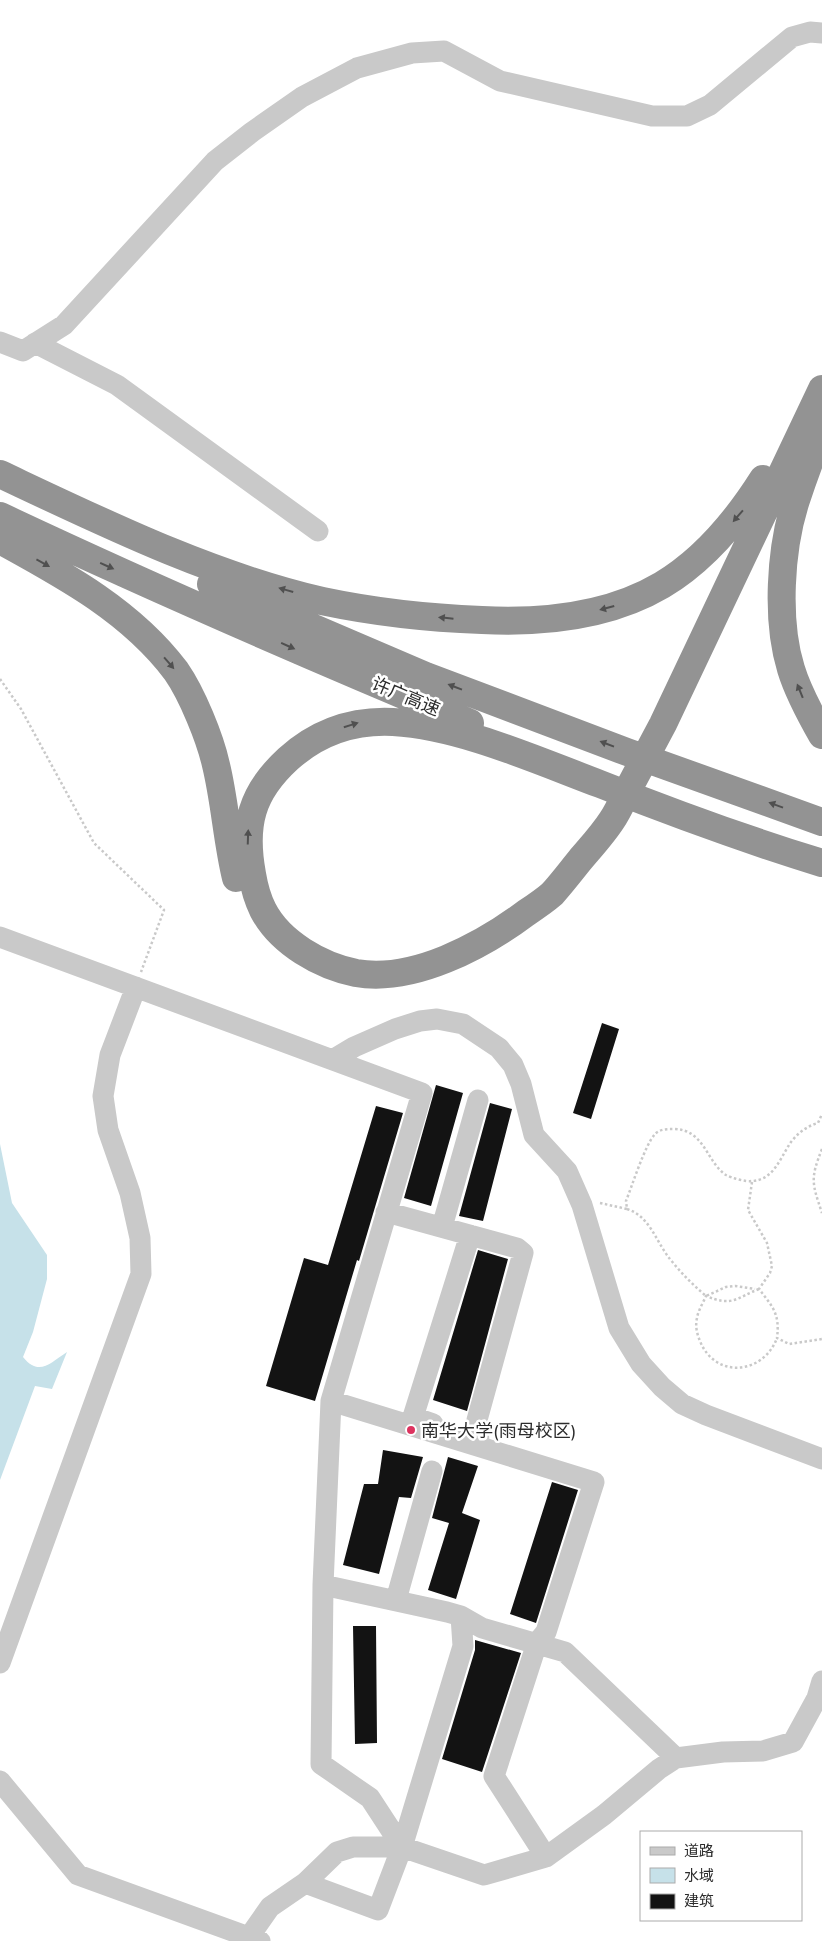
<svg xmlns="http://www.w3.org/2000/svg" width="822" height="1941" viewBox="0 0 822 1941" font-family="Mulish,'Noto Sans SC',sans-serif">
<rect width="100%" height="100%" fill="#fff"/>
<path fill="#c6e1e9" d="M0,1144l12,59 35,52v24l-14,53 -10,25c16,20 27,6 44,-5l-15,37 -17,-3 -35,94z"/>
<path fill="#131313" d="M602,1023l17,6 -28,90 -18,-6z
M436,1085l27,8 -32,113 -27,-8z
M490,1103l22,6 -29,112 -24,-5z
M376,1106l27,7 -44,148 -2,-1 -42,141 -49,-15 38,-128 24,7z
M478,1250l30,9 -41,152 -34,-11z
M383,1450l40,7 -12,41 -12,-1 -20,77 -36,-9 21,-81h14z
M448,1457l30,9 -16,47 18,7 -24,79 -28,-9 21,-67 -17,-5z
M552,1482l26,8 -42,133 -26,-9z
M353,1626h23l1,117 -22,1z
M475,1640l46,13 -39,119 -40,-13 33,-109z"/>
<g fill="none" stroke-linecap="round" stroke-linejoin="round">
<path stroke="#c9c9c9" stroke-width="2.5" stroke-dasharray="2.5 2.5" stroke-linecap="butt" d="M0,679l21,30 73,134 70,67 -23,62
M822,1149c-12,30 -10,34 0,64
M752,1182l-4,28 19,33 5,23 -2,7 -11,16c14,18 21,25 18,49l12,6 33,-5
M600,1203l27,6 -1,-8c6,-15 19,-56 29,-67 5,-5 12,-5 18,-5 32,0 33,33 53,46 6,3 19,7 26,6 22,-1 28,-23 39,-39 7,-9 16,-16 27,-19l4,-9
M627,1209c23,7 29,33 43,50 11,14 23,26 36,37l20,-9 9,-1 20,3
M759,1289c-23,9 -26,18 -53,7 -3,7 -8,15 -9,22 -2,8 0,16 3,23 15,38 63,34 77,-3"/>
<path stroke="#c9c9c9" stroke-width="21" d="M0,342l23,9 41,-26 151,-164 37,-29 50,-35 55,-29 55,-15 32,-2 56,30 152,35h35l23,-11 82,-68 18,-5 12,1
M35,343l82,42 201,146
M0,937l422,156 -91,308 -8,184 -2,179 49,34 32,49 82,28 62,-18 58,-42 55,-46 17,-11 47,-6 40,-1 30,-9 24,-44 5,-17
M334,1059l20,-12 41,-18 25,-8 17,-2 26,5 36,24 14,17 8,19 13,51 33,36 15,34 37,123 22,36 21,23 20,17 24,11 116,44
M386,1212l131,36 6,5 -46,167 2,21
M442,1227l36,-127
M331,1401l263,81 -48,150 -9,11 -43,133 52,81
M433,1424l-20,-7 57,-182
M323,1585l124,27 14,4 21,12 83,24 111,106
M396,1600l36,-129
M0,1663l141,-389 -1,-36 -10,-45 -22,-63 -5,-34 7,-41 26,-68
M0,1781l78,94 182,66
M305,1883l32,-31 16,-5h49
M249,1937l21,-30 35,-24 73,27 24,-63 61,-201 -2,-30"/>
<path stroke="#939393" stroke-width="28" d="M822,389l-159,335c-11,21 -22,41 -33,62 -6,11 -11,24 -18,34 -9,14 -21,27 -32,40 -9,11 -18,23 -28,34 -8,7 -17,13 -26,19 -44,33 -113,70 -170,60 -35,-7 -76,-30 -93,-63 -5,-10 -9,-24 -11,-36 -9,-49 -1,-81 36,-115 30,-27 65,-39 105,-37 68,4 143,38 207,62 73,29 147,56 222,79
M822,429c-9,23 -18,47 -26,71 -16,49 -20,121 -5,169 7,23 19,45 31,66
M0,474c104,49 210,101 322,127 52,11 106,17 160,19 61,3 126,-3 180,-35 42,-25 75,-65 101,-106
M0,516c155,73 312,141 470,207
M0,540c64,35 131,71 176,131 16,23 34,67 40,94 9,37 11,76 20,113
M211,584l215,92 201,76 195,70"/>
</g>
<defs><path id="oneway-solid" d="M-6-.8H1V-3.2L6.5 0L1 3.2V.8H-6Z" transform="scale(1.25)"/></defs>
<g fill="#505050">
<use href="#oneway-solid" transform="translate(738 516) rotate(131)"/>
<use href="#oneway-solid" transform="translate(43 563) rotate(29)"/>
<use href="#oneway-solid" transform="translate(107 566) rotate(24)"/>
<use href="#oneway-solid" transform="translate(286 590) rotate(-164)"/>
<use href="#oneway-solid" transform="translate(607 608) rotate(165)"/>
<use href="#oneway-solid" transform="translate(446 618) rotate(-174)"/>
<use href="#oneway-solid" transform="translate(288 646) rotate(24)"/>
<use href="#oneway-solid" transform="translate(169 663) rotate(49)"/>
<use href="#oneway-solid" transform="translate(455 687) rotate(-159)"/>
<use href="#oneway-solid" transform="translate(800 691) rotate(-112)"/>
<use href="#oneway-solid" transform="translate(351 725) rotate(-17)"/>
<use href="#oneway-solid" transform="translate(607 744) rotate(-159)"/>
<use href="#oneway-solid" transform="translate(776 805) rotate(-160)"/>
<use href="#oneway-solid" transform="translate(248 837) rotate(-88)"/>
</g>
<circle fill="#dd335f" stroke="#fff" stroke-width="2" cx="411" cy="1430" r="5"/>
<g text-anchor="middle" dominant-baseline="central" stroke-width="5" stroke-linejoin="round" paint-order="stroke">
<g font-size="18" fill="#2c2c2c" stroke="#fff">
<text transform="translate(406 696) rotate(23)">许广高速</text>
</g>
<g font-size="18" fill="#2c2c2c" stroke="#fff" text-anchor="start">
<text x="421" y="1430">南华大学(雨母校区)</text>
</g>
</g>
<rect x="640" y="1831" width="162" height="90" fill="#ffffff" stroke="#ababab"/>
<rect x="650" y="1847" width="25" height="8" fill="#c9c9c9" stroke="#ababab"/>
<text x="684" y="1856" font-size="15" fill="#2c2c2c">道路</text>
<rect x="650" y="1868" width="25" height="15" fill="#c6e1e9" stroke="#ababab"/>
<text x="684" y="1881" font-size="15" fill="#2c2c2c">水域</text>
<rect x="650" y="1894" width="25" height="15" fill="#131313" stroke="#ababab"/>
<text x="684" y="1906" font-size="15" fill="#2c2c2c">建筑</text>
</svg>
